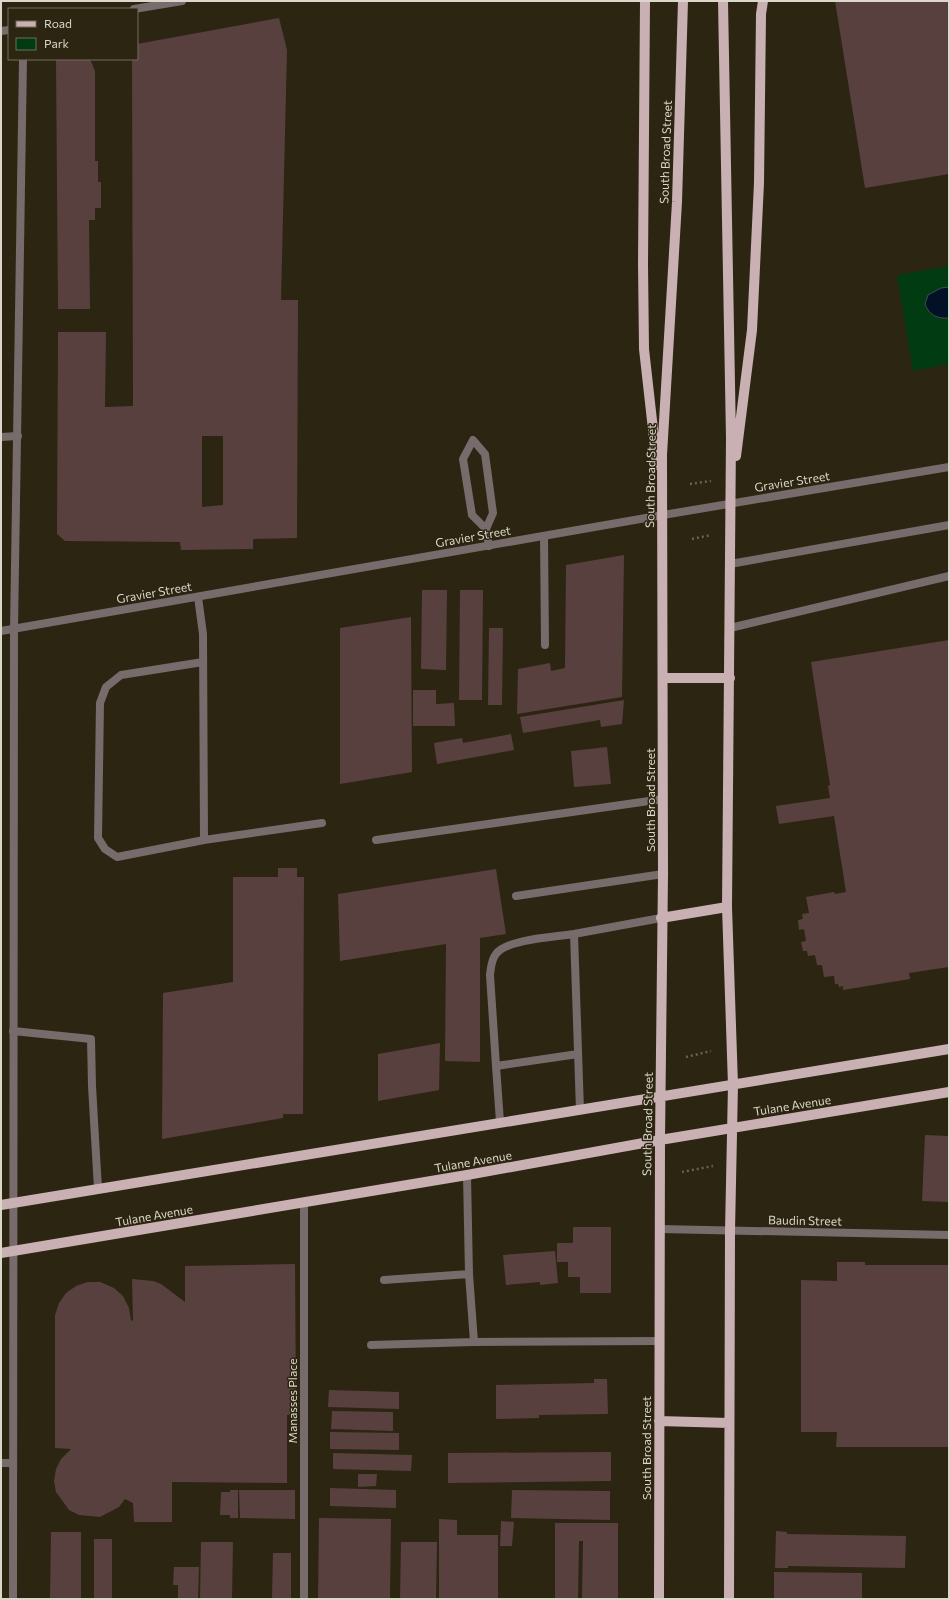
<svg xmlns="http://www.w3.org/2000/svg" width="950" height="1600" viewBox="0 0 950 1600" font-family="Commissioner,sans-serif">
<rect width="100%" height="100%" fill="#2c2511"/>
<path fill="#013b11" d="M949,266v98l-36,7 -16,-96z"/>
<path fill="#021125" stroke="#434c57" d="M949,287v31c-12,1 -20,-3 -24,-14l3,-9 13,-7z"/>
<path fill="#58403f" fill-rule="evenodd" d="M835,1h114v173l-84,14z
M279,18l8,32 -6,250h17l-1,238 -44,1v10l-72,1 -1,-8 -115,-1 -8,-7 1,-202h48l-1,75 28,-1 -1,-347h5v-15zM202,436h21v69l-21,2z
M56,59h34l5,12v90h3v21h3v26h-6v12h-6l1,89h-32z
M624,555l-2,142 -105,17 1,-45 32,-6 1,8 14,-3 1,-103z
M422,590h25l-1,80 -25,-1z
M460,590h23l-1,110h-23z
M411,617l1,155 -72,12v-156z
M489,628h14l-1,77h-14z
M949,640v327l-40,6 1,6 -67,11v-4l-4,1 -1,-3h-3l-1,-8 -10,1 -2,-12h-5l-2,-10 -7,1 -1,-5h-4l-2,-9 5,-1 -2,-12 -5,1 -1,-10 5,-1 -1,-5 7,-1 -3,-16 28,-5 1,2 11,-2 -12,-76 -55,8 -3,-18 54,-8 -2,-12 2,-1 -19,-123z
M413,690h23v14l18,-1 1,23h-42z
M624,700l-2,24 -21,3 -1,-7 -77,13 -3,-16z
M511,734l3,16 -77,14 -3,-21 28,-5 1,5z
M607,747l4,37 -37,3 -3,-36z
M278,868h19v9h7l-1,237h-20v4l-121,21 1,-146 70,-11v-105h45z
M496,869l10,65 -26,4v124l-35,-1 1,-117 -106,17 -2,-67z
M440,1043l-1,47 -61,11v-47z
M925,1135l24,1v66l-27,-1z
M573,1227h38v66h-31v-16h-12v-15h-11v-19h16z
M555,1251l3,32 -18,2v-3l-34,3 -3,-30z
M837,1262h28v3h84v182h-113l1,-15h-36v-152l36,1z
M295,1264l1,150 -9,1v68l-115,-1v40h-38l-1,-19 -8,-4 -6,8 -19,10 -21,-2 -10,-5 -13,-18 -2,-11 2,-12 5,-10 10,-10 -16,-1v-133l4,-12 7,-10 10,-7 12,-4h12l14,6 9,8 6,12 2,12 2,1 -1,-42 21,2 8,3 24,18v-36z
M594,1379h13l1,35 -69,1v3l-43,1v-34l98,-2z
M329,1390l70,2v17l-71,-2z
M332,1411l61,1v19l-62,-2z
M330,1432l69,1v17l-69,-1z
M611,1452v29l-163,2v-30z
M333,1453l79,2 -1,16 -78,-2z
M358,1474h19l-1,12 -18,1z
M330,1488l66,2v18l-66,-2z
M230,1490h8v28h-8v-3h-10l1,-23h9z
M239,1490h56v29l-55,-1z
M512,1490l98,1v29l-99,-2z
M319,1518l72,1 -1,80h-72z
M439,1519l18,1v15h41v64h-59z
M501,1521l13,1 -2,24h-12z
M555,1523h63v76h-36l1,-58h-4l-1,58h-23z
M776,1531l11,1v2l119,2 -1,32 -117,-2v2h-13z
M51,1532h30v67h-31z
M94,1539h18v60h-18z
M201,1542h32l-1,57h-32z
M401,1542h36l-1,57h-36z
M273,1553h18v46h-19z
M174,1567h25l-1,32h-20v-14h-5z
M774,1572l88,1v26h-88z"/>
<g fill="none" stroke-linecap="round" stroke-linejoin="round">
<path stroke="#686251" stroke-width="2.5" stroke-dasharray="2 3" stroke-linecap="butt" d="M690,484l21,-3
M692,539l19,-4
M686,1057l25,-6
M682,1172l31,-6"/>
<path stroke="#776b6b" stroke-width="8" d="M1,437l17,-1
M486,529l-14,-14 -9,-56 10,-19 12,14 8,59 -7,16 3,17
M544,536l1,109
M730,564l219,-39
M198,597l5,37 1,206 118,-17
M730,628l219,-52
M203,662l-82,13 -15,12 -6,16 -2,135 7,11 12,8 87,-17
M376,840l287,-41
M516,896l147,-22
M574,934c-19,3 -67,5 -78,20 -5,6 -5,14 -6,21l6,91 82,-12
M13,1031l78,8 1,47 6,103
M496,1066l4,56
M580,1110l-6,-176 87,-16
M384,1280l85,-6 -2,-99
M474,1342l186,-1
M371,1345l103,-3 -5,-68
M1,1463h12"/>
<path stroke="#776b6b" stroke-width="8" d="M134,9l48,-8
M1,31l8,-1
M1,631l662,-116 286,-48
M660,1229l289,6
M13,1599l1,-970 9,-570
M304,1599v-397"/>
<path stroke="#c9b0b2" stroke-width="10" d="M645,1l-2,263 1,85 13,116
M723,1l8,437 -4,469 6,178 -3,146 -1,368
M736,456l16,-126 7,-147 2,-169 2,-13
M663,678h67
M661,918l66,-11
M1,1205l948,-156
M1,1253l466,-78 193,-35 289,-48
M659,1421l70,2
M659,1599l1,-459 3,-266 -1,-419 15,-253 6,-201"/>
</g>
<g text-anchor="middle" dominant-baseline="central" stroke-width="3" stroke-linejoin="round" paint-order="stroke">
<g font-size="12" fill="#dbd7cb" stroke="#2c2511">
<text transform="translate(665 152) rotate(-88)">South Broad Street</text>
<text transform="translate(650 476) rotate(-89)">South Broad Street</text>
<text transform="translate(792 481) rotate(-9)">Gravier Street</text>
<text transform="translate(473 536) rotate(-10)">Gravier Street</text>
<text transform="translate(154 592) rotate(-10)">Gravier Street</text>
<text transform="translate(650 800) rotate(-90)">South Broad Street</text>
<text transform="translate(792 1105) rotate(-9)">Tulane Avenue</text>
<text transform="translate(647 1124) rotate(-89)">South Broad Street</text>
<text transform="translate(473 1161) rotate(-10)">Tulane Avenue</text>
<text transform="translate(154 1215) rotate(-10)">Tulane Avenue</text>
<text transform="translate(805 1220) rotate(1)">Baudin Street</text>
<text transform="translate(292 1401) rotate(-90)">Manasses Place</text>
<text transform="translate(646 1448) rotate(-90)">South Broad Street</text>
</g>
</g>
<rect width="950" height="1600" fill="none" stroke="#dbd7cb" stroke-width="4"/>
<rect x="8" y="8" width="130" height="52" fill="#2c2511" stroke="#726c5b"/>
<rect x="16" y="21" width="20" height="6" fill="#c9b0b2" stroke="#726c5b"/>
<text x="44" y="28" font-size="12" fill="#dbd7cb">Road</text>
<rect x="16" y="38" width="20" height="12" fill="#013b11" stroke="#726c5b"/>
<text x="44" y="48" font-size="12" fill="#dbd7cb">Park</text>
</svg>
